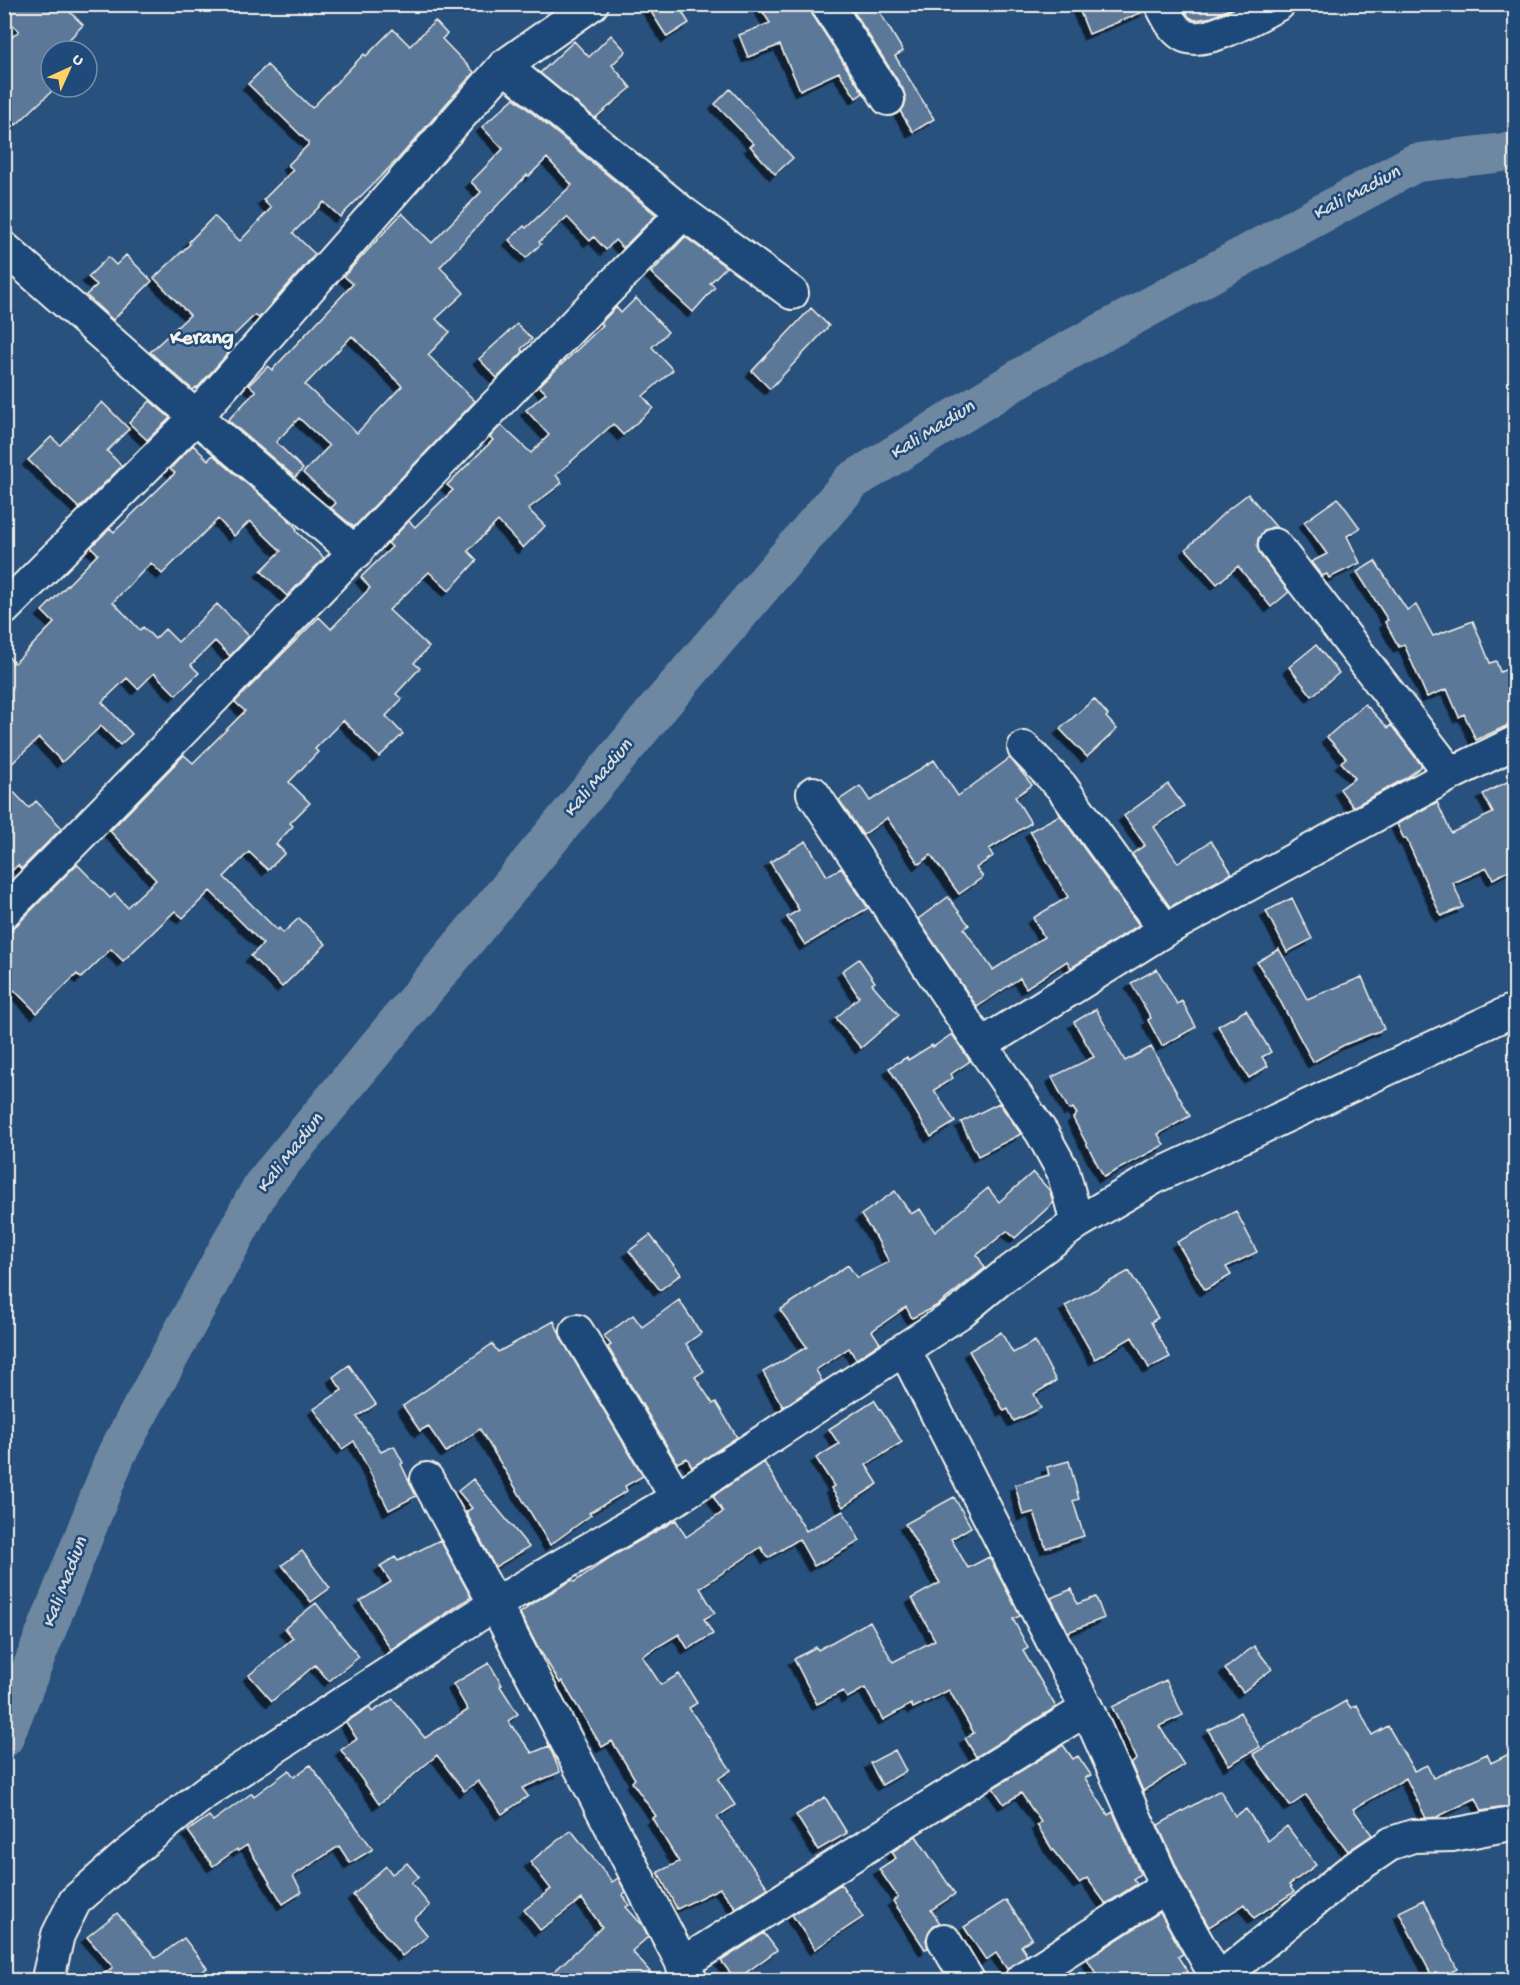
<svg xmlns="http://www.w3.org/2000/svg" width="1520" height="1985" viewBox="0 0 1520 1985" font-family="'Gochi Hand',sans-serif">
<defs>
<filter id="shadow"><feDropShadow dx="-5.5" dy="5.5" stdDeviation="0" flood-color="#0009"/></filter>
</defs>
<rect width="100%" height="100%" fill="#28517e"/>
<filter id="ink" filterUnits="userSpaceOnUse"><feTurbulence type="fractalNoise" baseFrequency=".0167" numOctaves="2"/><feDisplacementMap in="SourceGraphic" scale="12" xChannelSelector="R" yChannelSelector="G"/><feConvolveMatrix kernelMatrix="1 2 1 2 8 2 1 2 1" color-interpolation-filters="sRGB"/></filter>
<g filter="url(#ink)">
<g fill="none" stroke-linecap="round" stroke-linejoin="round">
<path stroke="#6e88a2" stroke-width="39" d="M4,1738l112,-283 146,-269 397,-479 193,-226 181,-111 382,-207 101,-12"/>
</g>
<path fill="#5b7899" stroke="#f4f1e8" stroke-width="1.5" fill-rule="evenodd" filter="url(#shadow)" d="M17,4h45l21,21 -25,26h-7v41l-35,33 -12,-13v-68l15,-13 -14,-14z
M646,4h31l12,19 -22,14z
M758,4h51l3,10 51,79 -7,5 -17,-26 -39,18 -20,-45 -32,12 -9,-22 31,-12z
M849,4h26l28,47 -8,5 39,63 -21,13 -13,-21 4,-4 2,-8 -3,-10z
M1077,4h66l2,7 -56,23z
M1181,4h59l-28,13 -17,3 -6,-3z
M435,21l12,13 -5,5 32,33 -76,87 -58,58 -16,-15 -31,31 22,21 -56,64 -4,-3 -29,28 6,6 -35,39 -1,-1 -3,3 -43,-38 40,-37 -36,-37 36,-34 -1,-2 25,-26 26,25 31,-33 -8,-8 30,-30 -5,-5 20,-20v-3l-60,-58 19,-19 45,43 52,-54 2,2 27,-27 17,17z
M611,35l15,16 -14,14 19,23 -36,30 -55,-45 34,-32 15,16z
M730,89l63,69 -18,16 -25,-28 4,-2 -39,-40z
M514,98l142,117 -33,33 -8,-8 -9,10 -12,-13 -4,4 -23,-24 -28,25 2,2 -15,14 -17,-18 15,-14 2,2 46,-43 -25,-27 -18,18 -2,-1 -42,43 -45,49 24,26 -28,26 14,13 -22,23 47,46 -121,126 -23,-19 5,-5 -33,-30 26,-27 -30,-28 -23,24 27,27 -8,8 -67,-57 28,-29 -7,-6 19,-19 4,4 81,-86 -9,-8 58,-63 30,30 49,-51 -10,-10 32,-33 -21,-22zM352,336l50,50 -45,47 -52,-48z
M685,237l41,30 -16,16 5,4 -22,25 -42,-39z
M126,255l26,26 -39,39 -27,-25 11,-10 -9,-8 20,-20 8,8z
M636,298l32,34 -16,15 21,23 -30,26 10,12 -30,27 -10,-11 -57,51 6,8 -34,26 17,17 -22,22 -25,-27 -30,30 9,9 -28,31 -20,-19 -40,38 40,37 -15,16 6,5 -24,26 6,5 -16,17 17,18 -24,23 -36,-37 -28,29 3,3 -29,30 21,21 -20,20 3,3 -17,18 9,9 -17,17 -19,-18 -25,25 53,53 2,-2 4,5 16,-15 27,26 -44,43 -31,-31 12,-12 -53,-53 -27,27 -8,-7 -52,50 -12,-12 -30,29 -4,-4 -40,39 -33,-33 8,-8 -8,-8v-26l9,-8 -2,-2 6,-3 60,-61 33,34 5,-4 12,13 29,-27 -46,-49 74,-76 9,8 52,-52 -10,-9 84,-85 12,12 39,-41 -9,-11 31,-30 -4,-4 21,-22 6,6 38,-37 -6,-5 46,-45 -3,-3 11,-12 30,28 18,-18 -23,-25 20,-17 -7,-7 64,-61 -2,-2 15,-16 5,6z
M811,308l18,18 -59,63 -18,-18z
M517,324l15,15 -11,10 2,3 -26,26 -18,-19z
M150,401l20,17 -23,22 -18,-17z
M102,402l27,27 -22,22 15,15 -43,42 -51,-48 23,-23 9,8z
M193,445l15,15 5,-5 73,62 11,12 -1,2 28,27 -37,38 -26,-25 20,-20 -31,-30 -16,15 -16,-17 -56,55 -11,-11 -38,39 27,28 3,-3 12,12 10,-10 13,13 39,-38 32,32 -19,20 -15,-15 -24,24 8,8 -23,22 -22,-22 -16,16 -11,-11 -25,24 30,32 -12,11 -19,-19 -39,36 -23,-24 -35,33v-118l11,10 39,-40 -12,-12 56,-57 -7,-7 19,-19 4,4 61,-59 -5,-4z
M1248,494l29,34 -5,-1 -8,4 -6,8 -1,8 4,9 28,36 -18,15 -33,-41 -21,18 -31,-35 39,-37z
M1338,498l22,30 -13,8 13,27 -31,15 -2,-4 -5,2 -11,-14 16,-8 -23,-32z
M1375,561l32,49 9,-5 17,31 40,-15 17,42 6,-2 4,11 15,-6v56l-39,18 -12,-26 -5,3 -12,-28 -20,8 -23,-53 -5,3 -14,-25 3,-2 -31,-48z
M1316,645l23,28 -27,23 -23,-29z
M1094,699l14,16 -2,2 11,12 -30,28 -27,-28z
M1365,704l23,24 3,-3 31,41 -16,12 -53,29 -13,-18 15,-11 -14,-16 5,-4 -19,-21z
M1010,758l22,27 -17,12 16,26 -42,26 4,7 -17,12 7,9 -24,17 -28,-39 -12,9 -32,-46 -24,17 -24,-35 21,-14 10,15 64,-41 24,36z
M1515,778v89l-22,12 -6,-11 -34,15 10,24 -22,9 -35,-78 -2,1 -7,-15 40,-22 14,31 42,-20 -10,-19z
M4,782l25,26 7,-7 26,27 -41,41 -3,-4 -14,13z
M1168,784l16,22 -30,21 24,36 33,-22 21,32 -62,34 -38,-53 13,-9 -21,-29z
M1060,815l79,110 -68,43 -4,-7 -41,27 -6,-10 -43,29 -59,-88 30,-22 21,28 -5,4 29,41 51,-33 -11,-19 35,-21 -38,-66z
M806,841l21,35 14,-8 27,40 -63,37 -18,-28 12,-7 -29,-48z
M1292,898l20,41 -25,13 -21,-41z
M1279,949l28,50 55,-22 22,52 -40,16 -31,17 -42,-78 -14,-22z
M859,959l16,23 -3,2 27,31 -38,33 -25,-30 23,-21 -17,-26z
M1157,969l20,35 5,-3 14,26 -34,19 -14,-26 3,-2 -20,-35z
M1096,1009l29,52 26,-14 39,69 -32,18 6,11 -60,32 -31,-59 4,-4 -4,-6 -4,2 -17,-33 42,-20 -20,-35z
M1246,1010l25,42 -9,5 6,9 -19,12 -31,-52z
M952,1034l18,27 -19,13 2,4 -19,12 21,32 -24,15 -42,-69 18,-11 1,3 24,-15 1,2z
M999,1103l22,31 -43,22 -17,-34z
M1033,1172l17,19 3,12 -38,35 -8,-7 -30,24 8,13 -47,37 -26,13 -6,-11 -34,24 8,12 -24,16 -7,-11 -33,22 6,11 -39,26 -20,-35 44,-25 -27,-37 68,-45 9,13 32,-16 -12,-23 -16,-24 34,-24 16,23 9,-5 15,23 53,-44 11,14z
M1236,1211l21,41 -31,15 5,8 -26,15 -28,-48z
M650,1235l31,39 -21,16 -31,-39z
M1129,1271l29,47 -7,4 19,35 -21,11 -17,-31 -37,22 -30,-53z
M679,1300l22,33 -15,11 18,27 -9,6 18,27 3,-2 21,35 -45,30 -5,-9 -10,5 -65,-109 -4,-7 3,-2 -7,-9 29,-21 9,12z
M554,1321l8,19 81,136 -18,10 2,5 -38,22 2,2 -41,30 -70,-116 -34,23 -18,-26 -8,5 -17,-25 89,-62 6,8z
M1001,1332l12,21 22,-12 21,40 -22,13 7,14 -27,13 -6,-12 -4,2 -35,-60z
M349,1365l27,39 -19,13 24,35 13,-6 9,17 -2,1 15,32 -27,14 -35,-69 -12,8 -28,-40 28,-19 -9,-13z
M874,1400l28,42 -36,23 12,19 -35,23 -12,-19 3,-2 -18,-28 23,-14 -10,-15z
M1069,1461l10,38 -6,2 11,35 -38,12 -12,-36 -11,3 -8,-30 34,-10 -2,-8z
M764,1462l42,69 37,-20 17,30 -46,25 -15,-27 -31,19 -7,-11 -61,41 15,25 -11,6 9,15 -25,15 -9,-15 -37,22 19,29 18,-11 18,29 -8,5 42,62 -13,9 17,26 -18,12 51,71 -32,20 -16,-20 -43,21 -19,-37 21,-10 -27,-44 4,-2 -24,-34 3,-3 -23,-38 -10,6 -40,-66 -2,2 -24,-39 -16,-31 7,-5 -1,-1 46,-27 2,2 37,-25 65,-37 10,17 37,-25 -10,-16z
M473,1479l56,68 -34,20 -29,-55 6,-4 -14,-17z
M954,1497l17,30 -20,12 17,29 21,-11 31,59 -7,3 15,29 -5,3 33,56 -80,50 -11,-19 9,-5 -25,-43 -36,18 -2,-4 -28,16 -18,-32 -18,10 -4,-7 -26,13 -23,-45 22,-12 2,3 52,-29 23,41 42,-22 -23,-42 28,-15 -35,-59z
M440,1540l31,57 -80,53 -31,-49 31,-19 -11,-16 15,-9 3,4z
M302,1551l28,37 -19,14 -29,-37z
M1072,1589l5,15 19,-7 8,21 -36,14 -17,-34z
M316,1603l43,54 -30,24 -14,-16 -43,36 -23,-26 44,-37 -8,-10z
M1254,1646l18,23 -29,23 -18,-23z
M489,1663l13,22 -2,1 18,28 -10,7 24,32 17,-7 11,26 -38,16 6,8 -26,18 -24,-33 -14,10 -27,-36 -58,49 -38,-54 16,-11 -11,-17 23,-15 3,5 21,-13 32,39 43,-28 -15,-26z
M1166,1680l17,35 -24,11 25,39 -41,26 -12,-27 6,-5 -25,-52z
M1346,1701l5,7 6,-3 15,30 16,-9 26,45 13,-6 6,13 54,-24 4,9 24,-12v54l-33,6 -6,-13 -39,19 -11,1 -20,-40 -53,31 19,26 -24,16 -42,-56 -16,11 -37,-52z
M1240,1712l20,35 -31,18 -21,-35z
M1063,1745l10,14 5,-3 13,19 -6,3 23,37 5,-3 27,62 -7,5 4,5 -31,20 -19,-26 -8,5 -27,-34 -15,-24 4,-3 -20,-29 -17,11 -11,-16z
M895,1750l11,21 -24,14 -12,-22z
M310,1765l63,84 -23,14 -11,-17 -46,30 9,16 -19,12 -36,-59 -9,6 -1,-2 -24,17 -25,-35 21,-15 4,5 39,-28 2,3 35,-26 5,7z
M1220,1790l15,26 11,-7 22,32 19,-15 29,39 -27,20 5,7 -40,26 -9,-14 -36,23 -27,-48 -24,-54z
M825,1797l22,36 -29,17 -22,-35z
M571,1830l41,52 6,-4 8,15 -3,2 6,10 -3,2 17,19 5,11 -16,14 25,29h-112l57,-53 -20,-28 -42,31 -16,-20 27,-21 -21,-27z
M916,1836l39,58 -24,16 9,13 -6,2 -5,6 -3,9 2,8 -3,1 -32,-48 5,-4 -19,-28 17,-11 -4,-6z
M407,1863l12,14 -8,6 19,23 -16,13 14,17 -26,20 -49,-61 33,-29 6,8z
M841,1884l22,33 -48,32 -23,-34z
M1006,1900l26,38 -11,8 6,9 -20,14 -11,-16 -10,7 -22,-33z
M1424,1900l33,69 -21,11h-2l-35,-68z
M1160,1912l23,42 -5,3 15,23h-93l-13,-21z
M117,1913l39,45 28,-20 23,30 -17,12h-95l18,-13 -26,-30z
M764,1933l13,17 -41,30 -15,-19z"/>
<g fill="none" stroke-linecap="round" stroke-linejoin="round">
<g stroke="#f4f1e8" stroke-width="36">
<path id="minor" d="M827,4l61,95
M1161,4c6,12 11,24 22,31 22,13 74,-20 96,-31
M683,213l109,80
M4,248l192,169 160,136
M1275,545l176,229
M4,609l192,-192 308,-351 88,-62
M1024,748l37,38 104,144
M813,793l168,252 61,88 21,38 14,52
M4,912c230,-230 451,-468 679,-699l-179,-147
M981,1045l184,-115 286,-156 65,-32
M577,1331l100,167
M904,1349l183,360 79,178 52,93
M944,1940l24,40
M682,1964l229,-146 176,-109
M50,1980l-1,-6 9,-39 17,-34 52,-46 79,-63 289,-188 -68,-125
M691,1980l-196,-376 182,-106 282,-185 45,-37 73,-53 80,-47 359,-167
M1021,1980l145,-93
M1218,1980l131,-108 43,-29 21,-7 39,-1 64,-12"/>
</g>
<use href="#minor" stroke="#1f4a7a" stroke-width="32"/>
</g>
</g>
<g text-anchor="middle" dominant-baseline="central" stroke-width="5" stroke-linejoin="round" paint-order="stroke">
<g font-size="20" font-style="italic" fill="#d9dcda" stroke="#1f4a7a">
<text transform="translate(1357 194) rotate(-28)">Kali Madiun</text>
<text transform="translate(933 431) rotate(-32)">Kali Madiun</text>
<text transform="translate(599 779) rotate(-50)">Kali Madiun</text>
<text transform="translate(291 1154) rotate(-52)">Kali Madiun</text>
<text transform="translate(66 1583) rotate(-69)">Kali Madiun</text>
</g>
<g font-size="21" font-weight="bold" fill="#f4f1e8" stroke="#1f4a7a">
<text x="202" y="339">Kerang</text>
</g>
</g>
<rect width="1520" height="1985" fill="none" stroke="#1f4a7a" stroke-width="24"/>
<rect x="12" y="12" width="1496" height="1961" fill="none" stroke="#f4f1e8" stroke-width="2" filter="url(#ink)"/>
<g transform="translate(69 69) rotate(45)"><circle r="28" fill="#1f4a7a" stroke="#748da6" stroke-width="1.5"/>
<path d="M0-4.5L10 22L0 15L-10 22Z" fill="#ffd166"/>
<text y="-9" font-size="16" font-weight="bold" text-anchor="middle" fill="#f4f1e8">U</text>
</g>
</svg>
